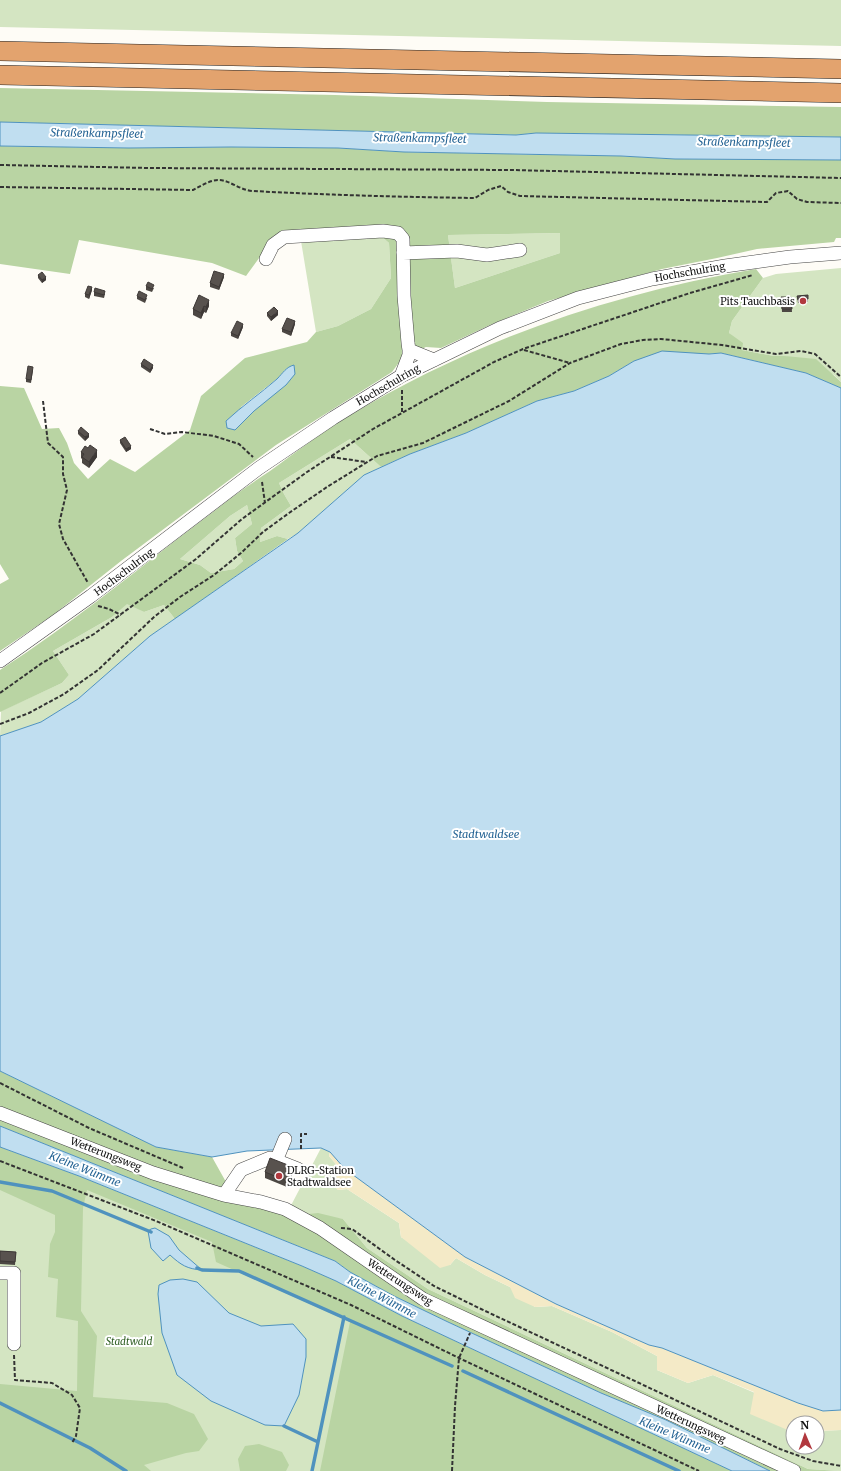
<svg xmlns="http://www.w3.org/2000/svg" width="841" height="1471" viewBox="0 0 841 1471" font-family="Merriweather,serif">
<rect width="100%" height="100%" fill="#fefcf6"/>
<path fill="#d4e5c2" d="M0,0h841v46l-841,-19z
M561,233l-1,20 -105,35 -7,-53z
M381,236l8,7 2,35 -20,31 -33,17 -22,6 -15,-91z
M841,268v114l-7,-7 -49,-19h-11l-32,-6 -13,-17 3,-12 31,-43 13,-4z
M350,439l31,28 -17,8 -66,58 -10,6 -11,-3 -17,6 1,-14 30,-22 -7,-12 -5,-11z
M247,505l5,19 -17,14 2,13 6,10 -9,8 -23,4 -11,-8 -20,-6 50,-43z
M127,603l17,9 20,-7 11,14 -25,17 -72,63 -37,23 -41,14 1,-25 61,-28 7,-8 -16,-24 59,-34z
M321,1148l9,4 -1,4 13,15 -11,11 7,8 9,-1 52,34 2,14 49,28 6,-7 29,17 25,12 25,20 17,-1 60,26 45,24v14l31,13 25,-8 42,18 35,38h3v16h24v-16l24,-1v41l-33,-2 -380,-180 -61,-41 -24,-29 -57,-4z
M0,1150l109,45 611,276h-720z"/>
<path fill="#b9d4a3" fill-rule="evenodd" d="M0,88l335,7 212,7 294,5v30l-305,-4 -20,2 -516,-13z
M0,146l129,2 102,-1 107,1 66,4 217,4 54,3 166,1v78h-5l-2,4 -77,7 -40,9 -55,11 -114,32 -58,24 -49,23 -15,-1 -23,10 -11,15 -116,73 -155,116 -68,54 -53,36v-67l9,-5 -9,-15v-178l24,2 18,41 17,-1 8,15 7,20 14,16 22,-20 25,13 55,-42 11,-34 44,-38 62,-16 9,-10 22,-6 33,-17 20,-31 -2,-35 -8,-7 -95,4 -21,10 -19,26 -34,-13 -133,-23 -9,34 -70,-10zM560,233v20l-105,35 -7,-53zM288,367l-34,44 -19,19 6,-23 37,-29z
M756,269l7,9 -31,43 -3,12 14,10 -1,7 32,6h11l31,3 25,23v6l-35,-15 -85,-20 -87,8 -25,15 -35,15 -37,10 -71,32 -56,21 -29,13 -31,-28 -71,44 5,11 7,12 -30,22 -1,14 17,-6 11,3 -113,80 -11,-14 -20,7 -17,-8 -15,13 -59,34 16,24 -7,8 -62,29v-42c18,-12 36,-24 54,-37 56,-40 108,-83 163,-124 17,-14 35,-26 53,-38 26,-19 51,-38 79,-55 124,-75 263,-123 407,-147zM247,505l5,19 -17,14 2,13 6,10 -9,8 -23,4 -11,-8 -20,-6 50,-43z
M0,1071l156,76 56,10 14,25 -6,15 70,19 28,-3 25,6 24,29 61,41 380,180 33,2h-71l-104,-51 -65,-27 -153,-71 -54,-26 -44,-24 -15,-11 -335,-135z
M0,1147l79,29 223,90 34,15 66,35 330,155h-412l30,-149 -134,-60 -4,-20 -125,-52 -4,18 -2,103 16,25 -4,61 74,6 27,11 14,25 -9,12 -13,2 -42,12 7,6h-151v-87l77,7 1,-70 -22,-4 2,-38 -10,-2 2,-33 5,-12v-17l-55,-25z
M259,1444l23,8 7,13 -3,6h-46l-2,-12 7,-13z"/>
<path fill="#f4eac7" d="M330,1152l15,17 120,88 91,47 93,41 13,3 136,55 25,8 18,-1v20l-24,1v-8h-24v8h-3l-40,-17 4,-22 -41,-17 -25,8 -31,-13v-14l-45,-24 -60,-26 -17,1 -20,-9 -5,-11 -25,-12 -29,-17 -6,7 -10,3 -39,-31 -2,-14 -52,-34 -9,1 -7,-7 11,-12 -13,-15z"/>
<path fill="#c0def0" stroke="#4f92be" d="M0,122l516,13 20,-2 305,4v23l-166,-1 -54,-3 -217,-4 -66,-4 -107,-1 -102,1 -129,-2z
M662,351l47,3 12,-1 85,20 35,15v1022l-18,1 -25,-8 -136,-55 -13,-3 -93,-41 -91,-47 -120,-88 -15,-17 -9,-4 -74,3 -35,6 -56,-10 -156,-76v-335l41,-14 37,-23 72,-63 148,-103 66,-58 46,-21 56,-21 71,-32 37,-10 35,-15 25,-15z
M294,365l1,9 -9,11 -32,26 -19,19 -8,-2 -1,-7c16,-15 35,-28 51,-42 6,-6 9,-12 17,-14z
M0,1126l335,135 15,11 44,24 54,26 153,71 65,27 104,51h-38l-330,-155 -66,-35 -34,-15 -223,-90 -79,-29z
M155,1228l14,8 10,14 23,20c-15,-1 -21,-5 -32,-15l-7,6 -12,-13 -3,-17 3,-2z
M183,1279l14,3 32,31 32,13 32,-2 13,15v18l-7,38 -15,31 -19,-1 -54,-24 -34,-26 -15,-42 -4,-39 1,-9 11,-5z"/>
<g fill="none" stroke-linecap="round" stroke-linejoin="round">
<path stroke="#4f92be" stroke-width="3.5" d="M0,1182l52,9 99,41
M197,1268l5,2 37,1 213,95
M463,1371l216,100
M0,1403l90,45 36,23
M284,1426l34,16
M312,1471l32,-154"/>
<g stroke="#444" stroke-width="14">
<path id="minor" d="M403,253l54,-2 30,4 33,-5
M266,259l7,-14 11,-8 99,-6 15,2 5,6 1,57 4,47 1,7v5l-8,21
M409,350l25,10
M0,661l91,-65 168,-128 74,-50 68,-42 99,-48 78,-30 74,-19 73,-13 65,-9 51,-4
M0,1113l153,60 71,22 37,7 24,7 35,19 103,71 371,172
M276,1161l9,-22
M224,1195l17,-25 29,-12 28,11
M0,1273h14v71"/>
</g>
<g stroke="#222" stroke-width="20">
<path id="highway" d="M0,51l841,18
M0,75l841,18"/>
</g>
<path stroke="#333" stroke-width="2" stroke-dasharray="4 2" stroke-linecap="butt" d="M0,165l150,3 362,2 329,8
M0,187l193,3c8,-4 17,-10 25,-10 12,0 21,10 35,11 74,4 148,6 222,7l13,-8 13,-4 7,6 12,4 247,6 9,-9 12,-2 9,8 10,3 34,1
M524,350l46,13
M402,390v23
M43,401l5,42 15,14v17l4,16 -8,34 4,15 25,44
M150,429l15,5 17,-2 32,4 25,8 14,13
M331,457l35,5
M262,482l3,21
M98,606l11,3 12,6
M0,693l42,-30 52,-29 102,-75 46,-40 65,-47 66,-43 121,-67 29,-13 167,-56 63,-18
M0,724l29,-11 35,-19 34,-24 56,-53 26,-20 34,-22 27,-22 22,-21 26,-19 38,-26 50,-31 46,-13 86,-42 61,-38 51,-19 22,-4 18,-1 61,6 54,9 25,-3 14,3 26,23
M0,1083l89,45 94,40
M301,1149v-15h6
M0,1161l156,60 195,84 108,53 240,113
M341,1228l11,1 43,31 39,26 47,23 299,140 33,12 28,5
M14,1355l1,25 37,3 20,12 8,13 -4,28 -4,7
M452,1471l3,-65 4,-48 11,-25"/>
<use href="#minor" stroke="#fff" stroke-width="13"/>
<use href="#highway" stroke="#e3a36e" stroke-width="19"/>
</g>
<path fill="#4c4743" d="M38,275l8,5 -4,3 -4,-5z
M224,277l-5,13 -9,-3v-4z
M146,286l8,2 -2,4 -6,-2z
M92,290l-3,9 -4,-2v-3z
M94,292l11,2 -1,4 -10,-2z
M199,295l10,11 -3,7 -2,-1 -3,7 -8,-4v-6z
M808,295v7l-10,1 -1,-7z
M137,296l10,2 -2,5 -8,-4z
M781,297h10l1,15h-10z
M267,313l11,2 -7,6 -4,-5z
M295,324l-4,12 -9,-4v-3z
M243,327l-5,12 -7,-3v-3z
M141,364l12,4 -3,5 -9,-6z
M33,370l-2,13 -5,-1v-3z
M78,431l11,6 -4,4 -7,-7z
M120,440l11,9 -5,3 -6,-9z
M81,452l16,5 -8,11 -7,-5v-4l-1,-1z
M265,1172l28,1 -6,14 -22,-9z
M0,1251l16,1 -1,13 -15,-1z"/>
<path fill="#3e3937" d="M224,274v3l-5,13v-3z
M46,277v3l-4,3v-3z
M92,287v3l-3,9v-4z
M209,300v6l-3,7v-6z
M204,306v6l-3,7v-6z
M278,311v4l-7,6v-4z
M295,321v3l-4,12v-4z
M243,324v3l-5,12v-3z
M153,365v3l-3,5v-3z
M89,434v3l-4,4v-4z
M131,446v3l-5,3v-3z
M97,450v7l-8,11v-6z
M293,1167v6l-6,14v-6z"/>
<path fill="#58524e" stroke="#3e3937" d="M214,271l10,3 -5,13 -9,-4z
M42,272l4,5 -4,3 -4,-5z
M148,282l6,3 -2,4 -6,-3z
M88,286l4,1 -3,8 -4,-1z
M95,288l10,3 -1,4 -10,-3z
M139,291l8,4 -2,5 -8,-4z
M199,295l10,5 -3,7 -2,-1 -3,7 -8,-4z
M808,295v4l-10,1 -1,-4z
M781,297h10l1,12h-10z
M274,307l4,4 -7,6 -4,-4z
M287,318l8,3 -4,11 -9,-3z
M237,321l6,3 -5,12 -7,-3z
M144,359l9,6 -3,5 -9,-6z
M28,366l5,1 -2,13 -5,-1z
M81,427l8,7 -4,3 -7,-6z
M125,437l6,9 -5,3 -6,-9z
M90,445l7,5 -8,12 -7,-5 2,-3 -3,-2 4,-6 3,2z
M270,1158l23,9 -6,14 -22,-9z
M0,1251l16,1 -1,10 -15,-1z"/>
<g fill="#b1383e" stroke="#fff" stroke-width="1.5">
<circle cx="803" cy="301" r="4"/>
<circle cx="279" cy="1176" r="4"/>
</g>
<g text-anchor="middle" dominant-baseline="central" stroke-width="4" stroke-linejoin="round" paint-order="stroke">
<g font-size="10" fill="#111" stroke="#fff">
<text transform="translate(690 272) rotate(-10)">Hochschulring</text>
<text transform="translate(388 385) rotate(-30)">Hochschulring</text>
<text transform="translate(124 572) rotate(-37)">Hochschulring</text>
<text transform="translate(106 1154) rotate(21)">Wetterungsweg</text>
<text transform="translate(400 1282) rotate(33)">Wetterungsweg</text>
<text transform="translate(691 1424) rotate(25)">Wetterungsweg</text>
</g>
<g font-size="10" fill="#111" stroke="#fff" text-anchor="end">
<text x="795" y="301">Pits Tauchbasis</text>
<text x="287" y="1170" text-anchor="start">DLRG-Station<tspan x="287" dy="12">Stadtwaldsee</tspan></text>
</g>
<g font-size="10" font-style="italic" fill="#346228" stroke="#fff">
<text x="129" y="1341">Stadtwald</text>
</g>
<g font-size="11" font-style="italic" fill="#276595" stroke="#fff">
<text transform="translate(97 133) rotate(1)">Straßenkampsfleet</text>
<text transform="translate(420 138) rotate(1)">Straßenkampsfleet</text>
<text transform="translate(744 142) rotate(1)">Straßenkampsfleet</text>
<text x="486" y="834">Stadtwaldsee</text>
<text transform="translate(85 1169) rotate(22)">Kleine Wümme</text>
<text transform="translate(382 1297) rotate(28)">Kleine Wümme</text>
<text transform="translate(675 1435) rotate(23)">Kleine Wümme</text>
</g>
</g>
<g transform="translate(805 1435) rotate(358)"><circle r="19" fill="#ffffff" stroke="#a0a0a0"/>
<path d="M0-3L7 15L0 10L-7 15Z" fill="#b1383e"/>
<text y="-6" font-size="11" font-weight="bold" text-anchor="middle" fill="#111111">N</text>
</g>
</svg>
